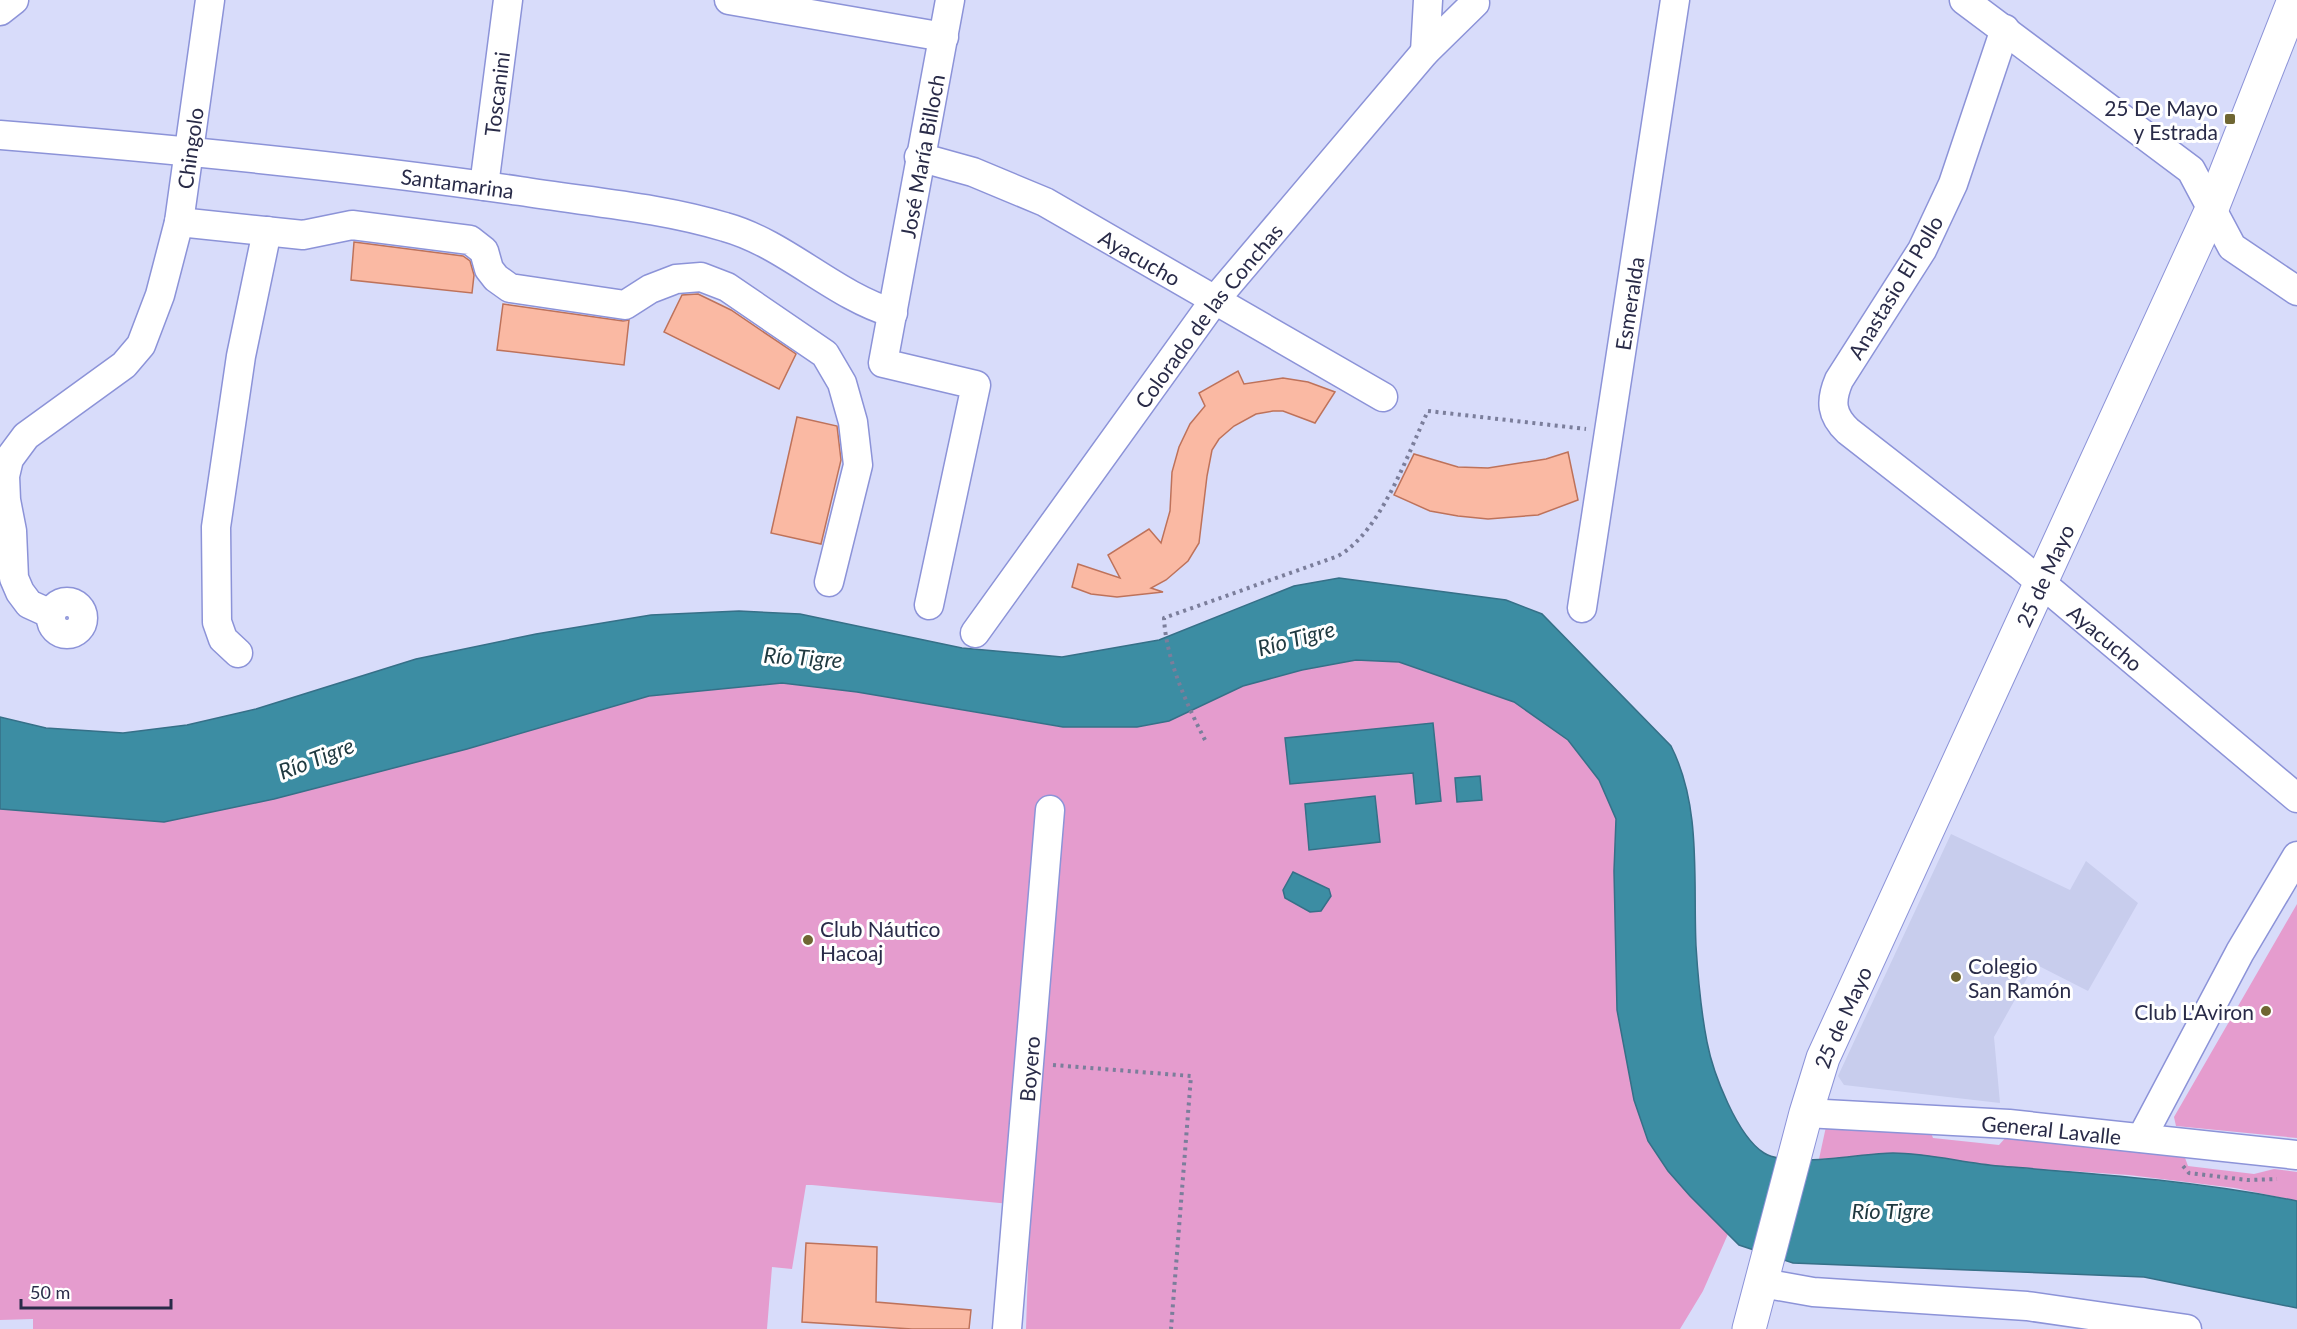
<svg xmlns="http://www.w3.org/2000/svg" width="2297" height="1329" viewBox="0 0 2297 1329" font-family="Lato,sans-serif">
<rect width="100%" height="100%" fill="#d8dcfa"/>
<path fill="#c8cded" d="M1951,834l119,56 16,-29 52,42 -50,88 -53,-27 -41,73 6,66 -156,-18 -6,-9z"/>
<path fill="#e59cce" d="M1356,660l43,2 115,40 54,38 31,40 17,39 -2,52 54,300 60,63 -25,57 -23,38h-654l4,-123 -218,-21h-6l-14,84 -20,-2 -5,62h-734v-10l-33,1v-511l164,13 303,-73 182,-53 133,-13 75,9 205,35 107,-6 74,-35 59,-16z
M2297,904v234l-121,-12 -2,-9z
M1827,1122l103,8 3,8 66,7 9,-10 176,20 4,11 66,8 20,-5 23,3v29l-62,-13 -106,-13 -133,-9 -101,-13 -76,6z"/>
<path fill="#3c8da3" stroke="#367088" stroke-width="1.5" d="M1339,578l167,22 36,14 129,132c31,61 22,134 25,200 2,32 5,65 11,96 6,31 30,94 57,111 26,16 97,0 129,0 35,0 71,10 106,13 100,8 199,15 298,35v107l-153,-31 -351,-14 -54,-18 -49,-49 -22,-25 -20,-30 -14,-41 -17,-90 -3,-139 2,-52 -17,-39 -31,-40 -54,-38 -115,-40 -43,-2 -54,10 -59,16 -74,35 -32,6h-74l-206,-35 -75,-9 -133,13 -182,53 -193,50 -110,23 -164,-13v-92l46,11 77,5 64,-8 69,-16 160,-50 120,-25 115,-19 88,-4 61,3 162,34 100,9 97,-17 135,-54z
M1433,723l8,78 -25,3 -3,-31 -123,11 -5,-46z
M1480,776l2,24 -25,2 -2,-24z
M1375,796l5,46 -71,8 -4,-46z
M1293,872l36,17 2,7 -10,15 -11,1 -25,-14 -2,-8z"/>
<path fill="#fab9a3" stroke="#be725a" stroke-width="1.5" d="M354,242l109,14 7,5 4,14 -2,18 -121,-13z
M698,294l33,16 65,44 -17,35 -115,-57 18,-37z
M503,304l120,17 6,-1 -5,45 -127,-15z
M1238,371l6,13 39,-6 25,4 27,10 -20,31 -32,-12h-10l-17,3 -22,12 -15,13 -7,11 -5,26 -8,67 -11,18 -22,19 -15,8 12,4 -46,5 -26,-3 -19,-7 6,-23 42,14 -12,-23 41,-26 12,14 9,-32 2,-39 7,-25 11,-23 15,-18 -6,-13z
M797,417l40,9 4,34 -20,84 -50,-11z
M1568,452l10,48 -40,15 -50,4 -30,-3 -28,-5 -36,-16 20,-41 44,13 30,1 58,-9z
M806,1243l71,4 -1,55 95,8 -2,19h-57l-110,-7z"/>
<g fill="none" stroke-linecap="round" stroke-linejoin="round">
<g stroke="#8c93d8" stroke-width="31">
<g id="minor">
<path d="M729,0l215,37"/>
<path d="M1964,0l227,170 41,77 65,44"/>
<path d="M0,11l14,-11"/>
<path id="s1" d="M2005,29l-52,155 -31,66 -83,130c-9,21 -8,35 9,51l173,135 276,232"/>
<path d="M1425,52l3,-52"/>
<path id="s2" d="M0,135c174,14 347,31 520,56 68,11 139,16 205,36 61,17 108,68 168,86"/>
<path id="s3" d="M919,157l54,15 72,30 338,195"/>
<path id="s4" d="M484,186l24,-186"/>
<path d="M179,222l124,13 49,-10 118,15 14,11 5,18 7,9 14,10 115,17 25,-16 26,-10 25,-2 26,10 98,67 17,29 11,39 5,43 -29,117"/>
<circle cx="67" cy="618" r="16"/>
<path id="s5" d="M929,605l47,-220 -93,-22 67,-363"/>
<path id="s6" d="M1582,608l93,-608"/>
<path id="s7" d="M51,614l-22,-10 -9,-12 -6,-14 -2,-47 -6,-31 -1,-24 4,-17 17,-23 98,-71 17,-20 19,-50 19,-73 31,-222"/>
<path id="s8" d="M975,633l239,-332 211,-249 50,-49"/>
<path d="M238,653l-15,-14 -6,-17 -1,-95 25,-171 26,-125"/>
<path id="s9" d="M1806,1113l203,11 288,31"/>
<path d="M2142,1137l98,-185 57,-96"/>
<path d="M1762,1283l51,9 214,14 160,23"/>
<path id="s10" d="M1007,1329l43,-519"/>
</g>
</g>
<g stroke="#8c93d8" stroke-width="35">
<g id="major">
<path id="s11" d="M1749,1329l57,-216 17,-55 388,-847 83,-211"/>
</g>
</g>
<path stroke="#7b7e9b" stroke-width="4" stroke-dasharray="3 4.5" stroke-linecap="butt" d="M1205,740c-19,-37 -39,-81 -41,-122l174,-62c43,-24 69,-101 90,-145l158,18
M1053,1065l138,11 -20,253
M2183,1166l6,7 58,7 30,-1"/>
<use href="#minor" stroke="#fff" stroke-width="28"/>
<use href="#major" stroke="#fff" stroke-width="33"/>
</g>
<g fill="#6f6632" stroke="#fff" stroke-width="2">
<rect x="2224" y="113" width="12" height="12" rx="3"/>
<circle cx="808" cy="940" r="6"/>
<circle cx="1956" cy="977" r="6"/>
<circle cx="2266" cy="1011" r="6"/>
</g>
<g text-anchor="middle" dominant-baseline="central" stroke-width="6" stroke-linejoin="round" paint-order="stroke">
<g font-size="21" fill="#292b48" stroke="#fff">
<text stroke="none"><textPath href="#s4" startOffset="93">Toscanini</textPath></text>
<text stroke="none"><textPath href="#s7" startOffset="554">Chingolo</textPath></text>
<text stroke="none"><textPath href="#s5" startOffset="531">José María Billoch</textPath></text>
<text stroke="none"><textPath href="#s2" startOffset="460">Santamarina</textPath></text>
<text stroke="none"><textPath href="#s3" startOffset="244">Ayacucho</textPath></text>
<text transform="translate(1895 287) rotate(-59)">Anastasio El Pollo</text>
<text stroke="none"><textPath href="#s6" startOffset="308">Esmeralda</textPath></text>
<text stroke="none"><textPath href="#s8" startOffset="394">Colorado de las Conchas</textPath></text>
<text stroke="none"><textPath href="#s11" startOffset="812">25 de Mayo</textPath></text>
<text stroke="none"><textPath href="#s1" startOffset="777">Ayacucho</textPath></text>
<text stroke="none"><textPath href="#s11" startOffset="326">25 de Mayo</textPath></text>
<text stroke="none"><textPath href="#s10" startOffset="261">Boyero</textPath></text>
<text stroke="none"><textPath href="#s9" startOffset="246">General Lavalle</textPath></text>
</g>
<g font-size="21" fill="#292b48" stroke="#fff" text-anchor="end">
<text x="2218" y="107">25 De Mayo<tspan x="2218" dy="24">y Estrada</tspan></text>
<text x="820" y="928" text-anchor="start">Club Náutico<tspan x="820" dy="24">Hacoaj</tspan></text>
<text x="1968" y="965" text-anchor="start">Colegio<tspan x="1968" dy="24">San Ramón</tspan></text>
<text x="2254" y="1011">Club L'Aviron</text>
</g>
<g font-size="22" font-style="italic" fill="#203a41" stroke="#fff">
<text transform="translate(1296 638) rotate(-15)">Río Tigre</text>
<text transform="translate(803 657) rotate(4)">Río Tigre</text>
<text transform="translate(316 758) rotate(-21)">Río Tigre</text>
<text x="1891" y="1210">Río Tigre</text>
</g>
</g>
<path d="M21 1299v9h150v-9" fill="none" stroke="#292b48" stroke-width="3"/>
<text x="30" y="1299" font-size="18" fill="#292b48" stroke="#ffffff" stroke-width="4.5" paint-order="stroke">50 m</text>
</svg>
